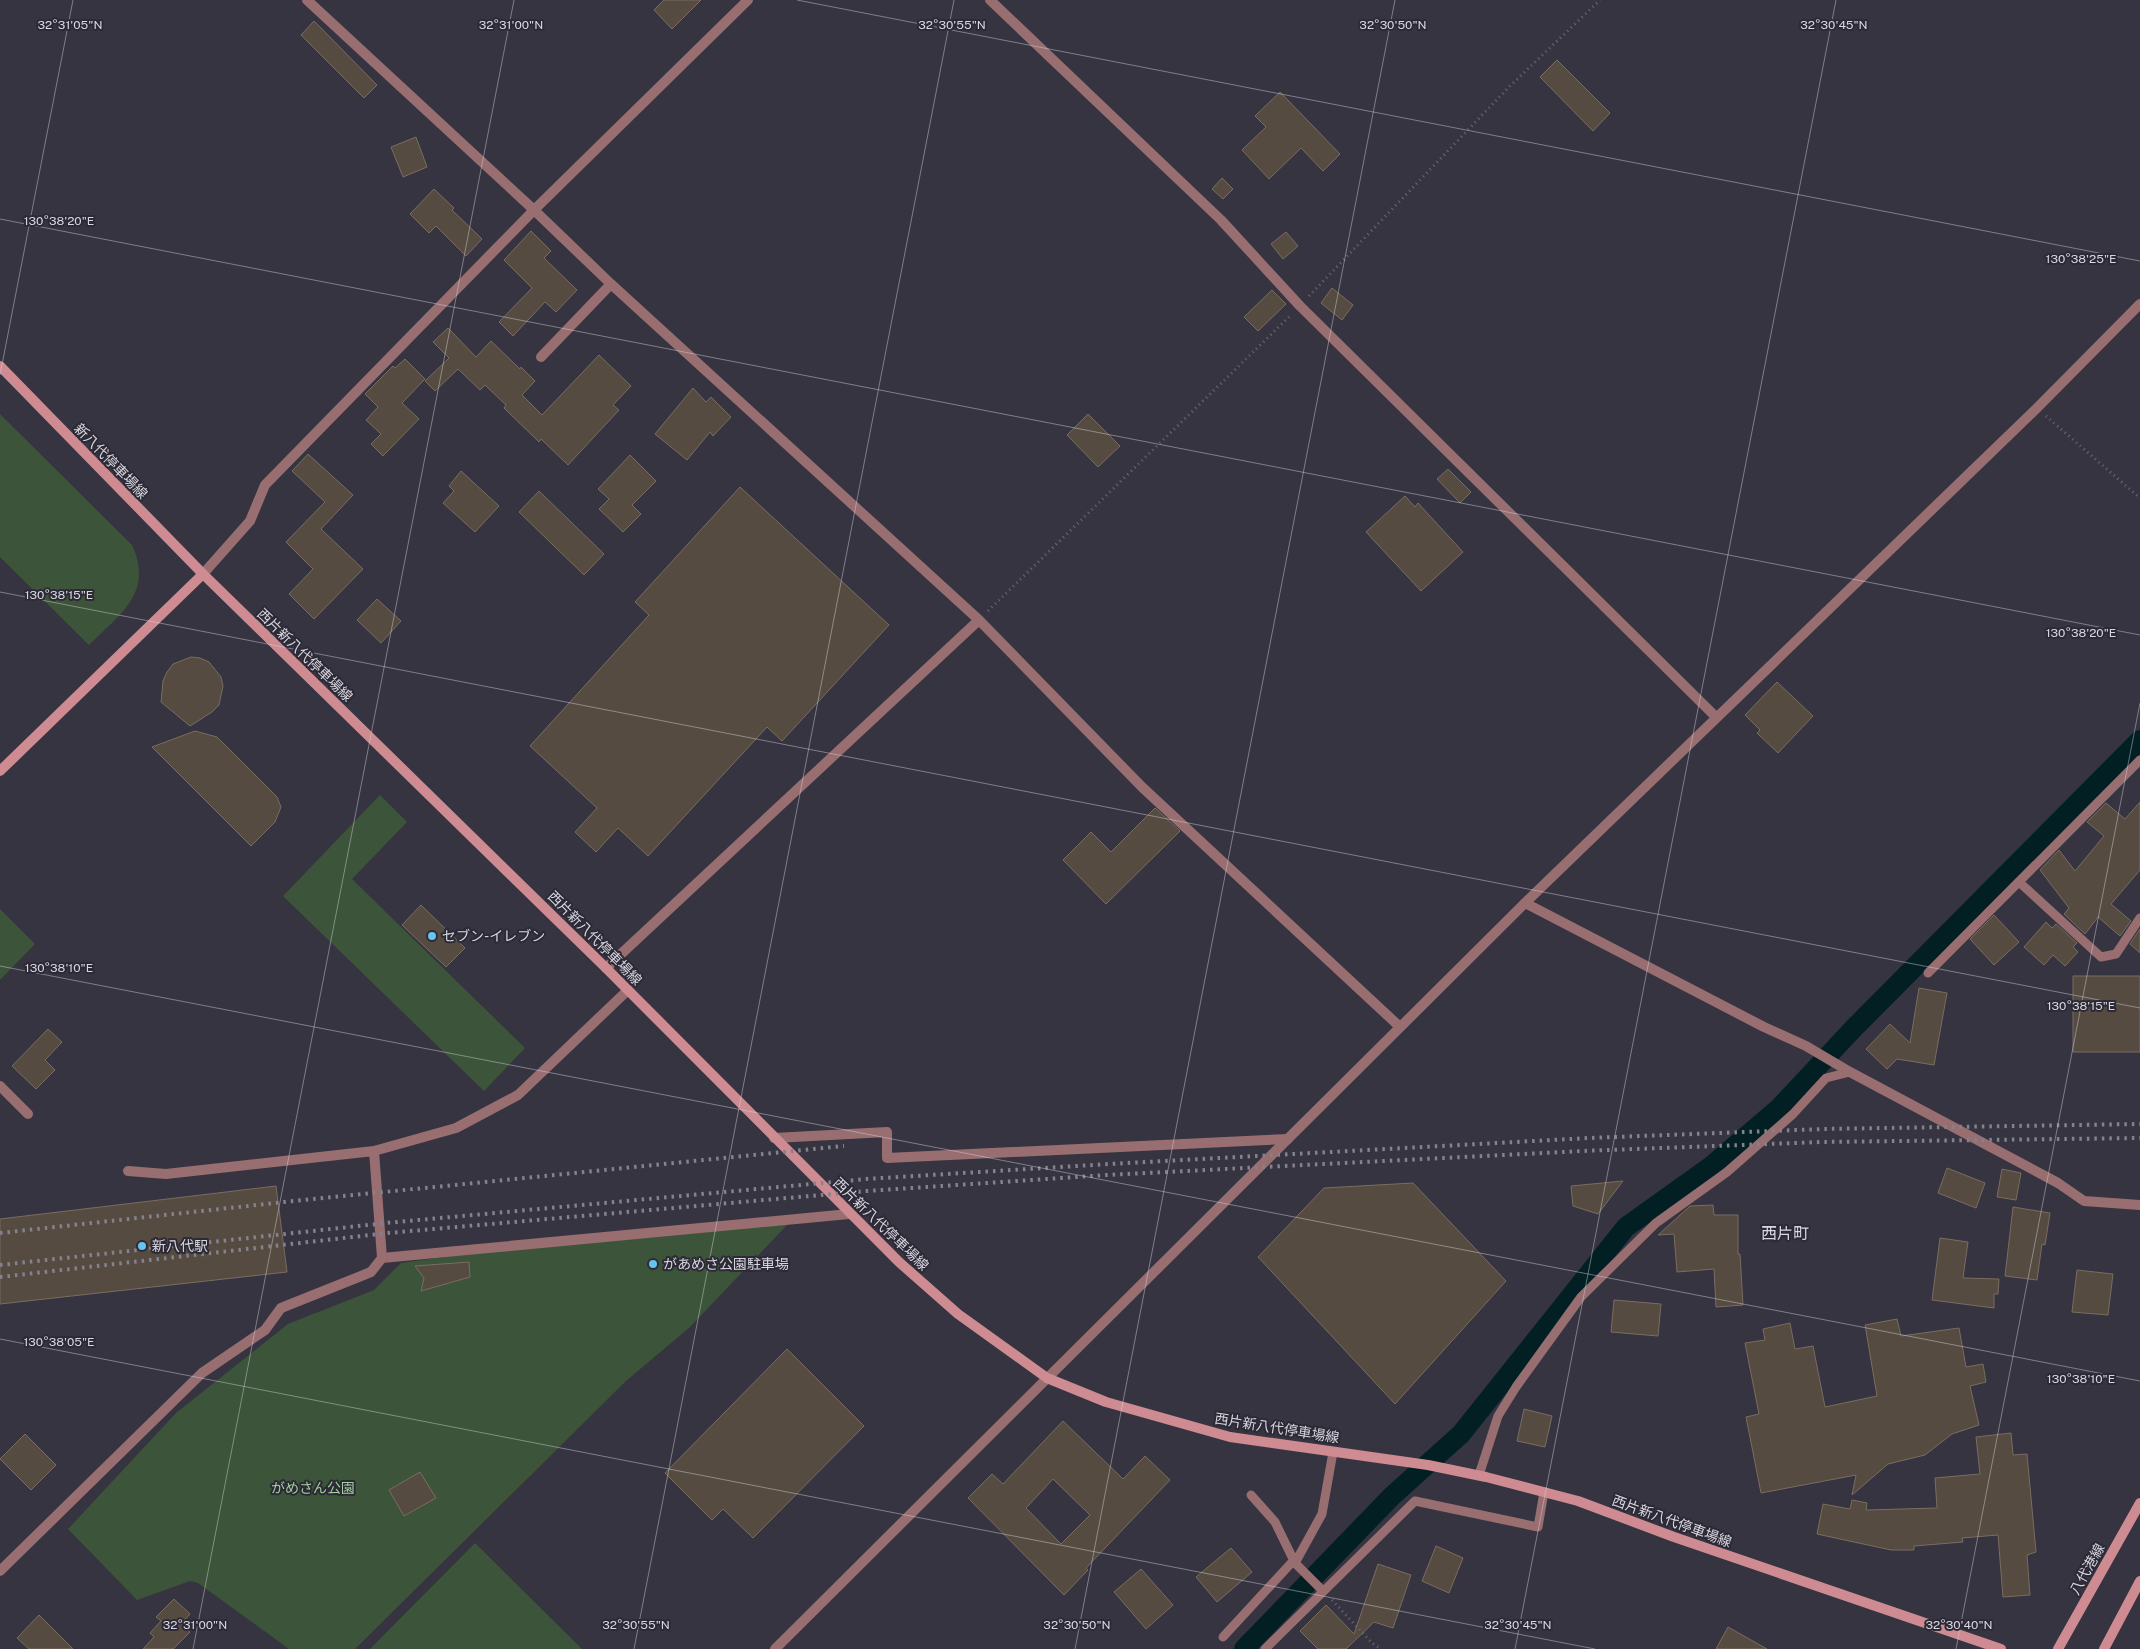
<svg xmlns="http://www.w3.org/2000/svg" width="2140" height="1649" viewBox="0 0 2140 1649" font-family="'Public Sans','Noto Sans JP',sans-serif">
<rect width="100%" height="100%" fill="#363441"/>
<path fill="#3c5439" d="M0,414l132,131c22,48 -12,69 -43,100l-89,-88z
M380,795l27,27 -55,57 173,169 -41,43 -201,-195z
M0,909l35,35 -35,36z
M788,1224l-98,103 -64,54 -271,268h-66l-91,-66 -8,-2 -53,19 -69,-71 108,-116 112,-89 86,-34 27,-27 187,-26z
M475,1543l107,106h-212z"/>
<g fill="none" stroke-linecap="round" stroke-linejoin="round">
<path stroke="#022023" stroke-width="20" d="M1244,1649l148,-153 69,-62 165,-207 84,-60 69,-59 74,-79 287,-289"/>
</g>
<path fill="#564b40" stroke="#796d62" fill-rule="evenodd" d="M664,0h37l-29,29 -18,-19z
M314,21l63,64 -13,13 -63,-63z
M1557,60l53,53 -17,18 -53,-54z
M1280,92l60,62 -17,17 -22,-23 -32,31 -27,-29 24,-23 -11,-11z
M416,137l11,30 -24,10 -12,-30z
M1222,178l11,11 -10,10 -11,-10z
M434,189l20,19 -2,2 30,29 -16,17 -30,-30 -7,7 -19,-19z
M531,231l20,20 -7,7 33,32 -21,22 -11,-10 -32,34 -14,-14 33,-34 -28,-28z
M1286,232l12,14 -15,13 -12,-15z
M1332,288l21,17 -11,15 -21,-17z
M1272,290l14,14 -28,27 -14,-14z
M448,328l28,29 15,-16 29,28 1,-2 14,14 -13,14 20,20 57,-60 32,31 -18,19 6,5 -51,55 -27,-26 -2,3 -35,-34 2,-3 -21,-20 -5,5 -22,-21 -23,22 -10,-10 24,-23 -16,-16z
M405,359l20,20 -23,24 17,16 -36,37 -12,-12 10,-10 -15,-14 12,-13 -13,-13 28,-28 2,2z
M693,388l13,14 5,-5 20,20 -18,19 -3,-4 -23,28 -32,-26z
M1088,414l32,32 -22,21 -31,-32z
M308,454l45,41 -32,34 42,40 -49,50 -25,-25 24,-25 -27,-27 39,-40 -33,-31z
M630,455l26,26 -24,24 9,9 -18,18 -24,-23 10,-10 -11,-10z
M1448,469l23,23 -11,11 -23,-24z
M461,471l38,35 -24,26 -32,-29 11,-12 -5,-5z
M740,487l149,138 -107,116 -15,-14 -119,129 -30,-28 -22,24 -21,-20 22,-24 -67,-62 119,-131 -14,-13z
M539,491l65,63 -20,21 -65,-63z
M1405,496l10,11 3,-4 45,49 -42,39 -55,-59z
M377,599l24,22 -20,22 -24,-23z
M191,657l9,1 9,4 12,15 2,9 -4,19 -7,7 -22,14 -29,-24 2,-21 4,-9 6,-8z
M1777,682l36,34 -35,37 -21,-20 3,-3 -15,-15z
M195,731l22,6 60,60 4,10 -6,15 -24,24 -99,-99z
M2140,802v68l-29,34 20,17 -11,15 -22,-19 -13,17 -21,-20 5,-6 -29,-38 19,-20 16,21 29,-35 -17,-14 19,-19 19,16z
M1155,808l25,23 -74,73 -43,-44 28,-28 20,20z
M421,905l44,43 -19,19 -44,-42z
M1994,915l25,27 -25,23 -24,-26z
M2046,922l6,6 4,-4 21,19 -4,4 5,5 -13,14 -12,-11 -9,10 -20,-18z
M2140,929v24l-10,-9z
M2073,976h67v76h-67z
M1919,988l28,5 -13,72 -37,-6 -10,10 -21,-20 24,-25 20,19z
M48,1029l14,13 -17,18 10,10 -19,19 -24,-23z
M1947,1168l38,15 -9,25 -38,-15z
M2002,1169l19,4 -5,27 -19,-3z
M1623,1181l-25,33 -25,-8 -2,-20z
M1413,1183l93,98 -111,123 -137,-147 66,-69z
M276,1186l11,86 -287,32v-85z
M1713,1205l1,10h24v39h2l3,51 -27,2 -2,-38 -37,3 -3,-38 -16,1 32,-29z
M2013,1207l37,6 -5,32 -3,-1 -5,36 -32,-4z
M1940,1238l28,4 -5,36 36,1 -1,15h-4v14l-62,-8z
M469,1262l1,15 -49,14 3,-13 -9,-12z
M2077,1270l36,4 -5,41 -36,-3z
M1614,1300l47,4 -3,32 -47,-4z
M1897,1319l4,17 58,-8 7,39 17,-3 3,18 -16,4 9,39 -27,9 -27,21 -37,9 -36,31 4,-20 -95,18 -15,-76 13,-3 -14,-71 20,-3 -2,-11 27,-6 5,26 18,-3 12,61 52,-11 -12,-71z
M787,1349l77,77 -111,112 -30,-29 -11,11 -47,-47z
M1524,1409l28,7 -7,31 -28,-6z
M1063,1421l60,58 22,-23 25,24 -84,88 2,2 -24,25 -96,-97 24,-24 11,10zM1053,1479l37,36 -29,29 -35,-36z
M2011,1433l2,22 14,-1 9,98 -9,3 3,40 -27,2 -5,-62 -36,3 1,4 -49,4v4h-23l-74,-16 6,-30 27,5 2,-9 15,3 -1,7 71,-2 -2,-30 45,-4 -4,-37z
M25,1434l31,31 -25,25 -31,-31z
M420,1472l16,26 -32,18 -15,-26z
M1436,1546l27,12 -14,35 -27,-12z
M1231,1548l21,24 -35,30 -21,-25z
M1378,1564l33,11 -18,53 -19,-6 -28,27h-28l-18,-18 26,-26 28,29z
M1141,1569l32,36 -27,24 -32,-37z
M174,1599l16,15 -9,10 9,8 -17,17h-30l11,-12 -4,-4 11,-12 -5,-4z
M39,1615l34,34h-44l-12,-11z
M1728,1627l39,22h-51z"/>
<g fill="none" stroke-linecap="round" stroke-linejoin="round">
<path stroke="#6b6975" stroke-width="3" stroke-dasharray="1 4" stroke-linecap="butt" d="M1309,296l200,-209 91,-87
M2046,416l94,82
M988,611l303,-296
M1332,1600l40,43 9,6"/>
<path stroke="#986e71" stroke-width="9" d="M2019,882l82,75 15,-3 24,-36
M1928,973l212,-213
M1479,1475l19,-59 18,-29 65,-90 75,-74 71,-51 66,-58 33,-36 24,-6
M1251,1495l24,27 20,41 27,-49 11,-62
M1295,1563l28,28
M1223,1637l71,-77
M1265,1649l150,-148 123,26 6,-35"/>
<path stroke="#986e71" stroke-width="10" d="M307,0l227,210 77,74 368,336 163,167 258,240
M990,0l231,220 79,86 416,411
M541,357l70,-73
M203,574l47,-53 15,-36 269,-275 214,-210
M1525,903l239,124 42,19 44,26 208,111 26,18 56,4
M606,968l373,-348
M774,1138l113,-6v26l401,-19
M382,1258l467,-44"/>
<path stroke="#986e71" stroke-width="10" d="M0,1086l28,28
M128,1171l38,3 208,-23
M0,1571l202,-198 63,-43 16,-22 90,-36 11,-14 -8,-107 82,-23 62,-33 110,-105
M775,1649l750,-746 512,-495 103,-104"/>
<path stroke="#ce8c92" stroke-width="10" d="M0,366l203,208 403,394 293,294 59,52 89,64 59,24 124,35 198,28 58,12 92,24 96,36 327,112
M0,771l203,-197
M2058,1649l82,-146
M2104,1649l36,-68"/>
<path stroke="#84828d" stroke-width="4" stroke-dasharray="2.5 5" stroke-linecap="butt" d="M0,1233l284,-31 560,-56
M0,1265l386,-42 480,-44 243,-15 480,-26 234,-9 317,-5
M0,1277l388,-44 479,-42 239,-16 476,-24 239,-9 319,-4"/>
</g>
<path fill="none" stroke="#d8d6df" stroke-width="1" stroke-opacity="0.45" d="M797,0l1343,261M0,219l2140,416M0,375l73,-375M0,592l2140,416M0,966l2140,415M0,1339l1595,310M193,1649l321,-1649M634,1649l320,-1649M1075,1649l320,-1649M1515,1649l321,-1649M1956,1649l184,-946"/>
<g fill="#65c5ee" stroke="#2c2a36" stroke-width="2">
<circle cx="432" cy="936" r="5"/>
<circle cx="142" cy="1246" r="5"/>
<circle cx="653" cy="1264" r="5"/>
</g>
<g text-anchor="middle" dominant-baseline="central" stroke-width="4" stroke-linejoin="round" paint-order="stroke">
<g font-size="14" fill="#d8d6df" stroke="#2c2a36">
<text transform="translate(111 461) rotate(46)">新八代停車場線</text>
<text transform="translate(305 655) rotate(44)">西片新八代停車場線</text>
<text transform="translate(595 938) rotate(45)">西片新八代停車場線</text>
<text transform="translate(881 1224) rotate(44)">西片新八代停車場線</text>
<text transform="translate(1277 1428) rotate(9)">西片新八代停車場線</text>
<text transform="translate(1672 1521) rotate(20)">西片新八代停車場線</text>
<text transform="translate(2087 1569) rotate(-61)">八代港線</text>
</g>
<g font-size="14" fill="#d8d6df" stroke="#2c2a36" text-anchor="start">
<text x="442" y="936">セブン-イレブン</text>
<text x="152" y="1246">新八代駅</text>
<text x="663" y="1264">があめさ公園駐車場</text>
</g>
<g font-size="14" fill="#a2d19b" stroke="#2c2a36">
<text x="313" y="1488">がめさん公園</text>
</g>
<g font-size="16" fill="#d8d6df" stroke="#2c2a36">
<text x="1785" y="1233">西片町</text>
</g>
</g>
<g font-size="12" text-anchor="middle" fill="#d8d6df" stroke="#2c2a36" stroke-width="4" stroke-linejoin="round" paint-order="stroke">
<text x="70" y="29">32°31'05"N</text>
<text x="511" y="29">32°31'00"N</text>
<text x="952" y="29">32°30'55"N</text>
<text x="1393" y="29">32°30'50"N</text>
<text x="1834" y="29">32°30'45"N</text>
<text x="59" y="225">130°38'20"E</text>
<text x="2081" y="263">130°38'25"E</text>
<text x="59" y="599">130°38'15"E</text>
<text x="2081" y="637">130°38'20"E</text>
<text x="59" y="972">130°38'10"E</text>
<text x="2081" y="1010">130°38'15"E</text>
<text x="59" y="1346">130°38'05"E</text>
<text x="2081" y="1383">130°38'10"E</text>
<text x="195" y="1629">32°31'00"N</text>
<text x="636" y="1629">32°30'55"N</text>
<text x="1077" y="1629">32°30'50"N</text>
<text x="1518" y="1629">32°30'45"N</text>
<text x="1959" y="1629">32°30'40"N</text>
</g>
</svg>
